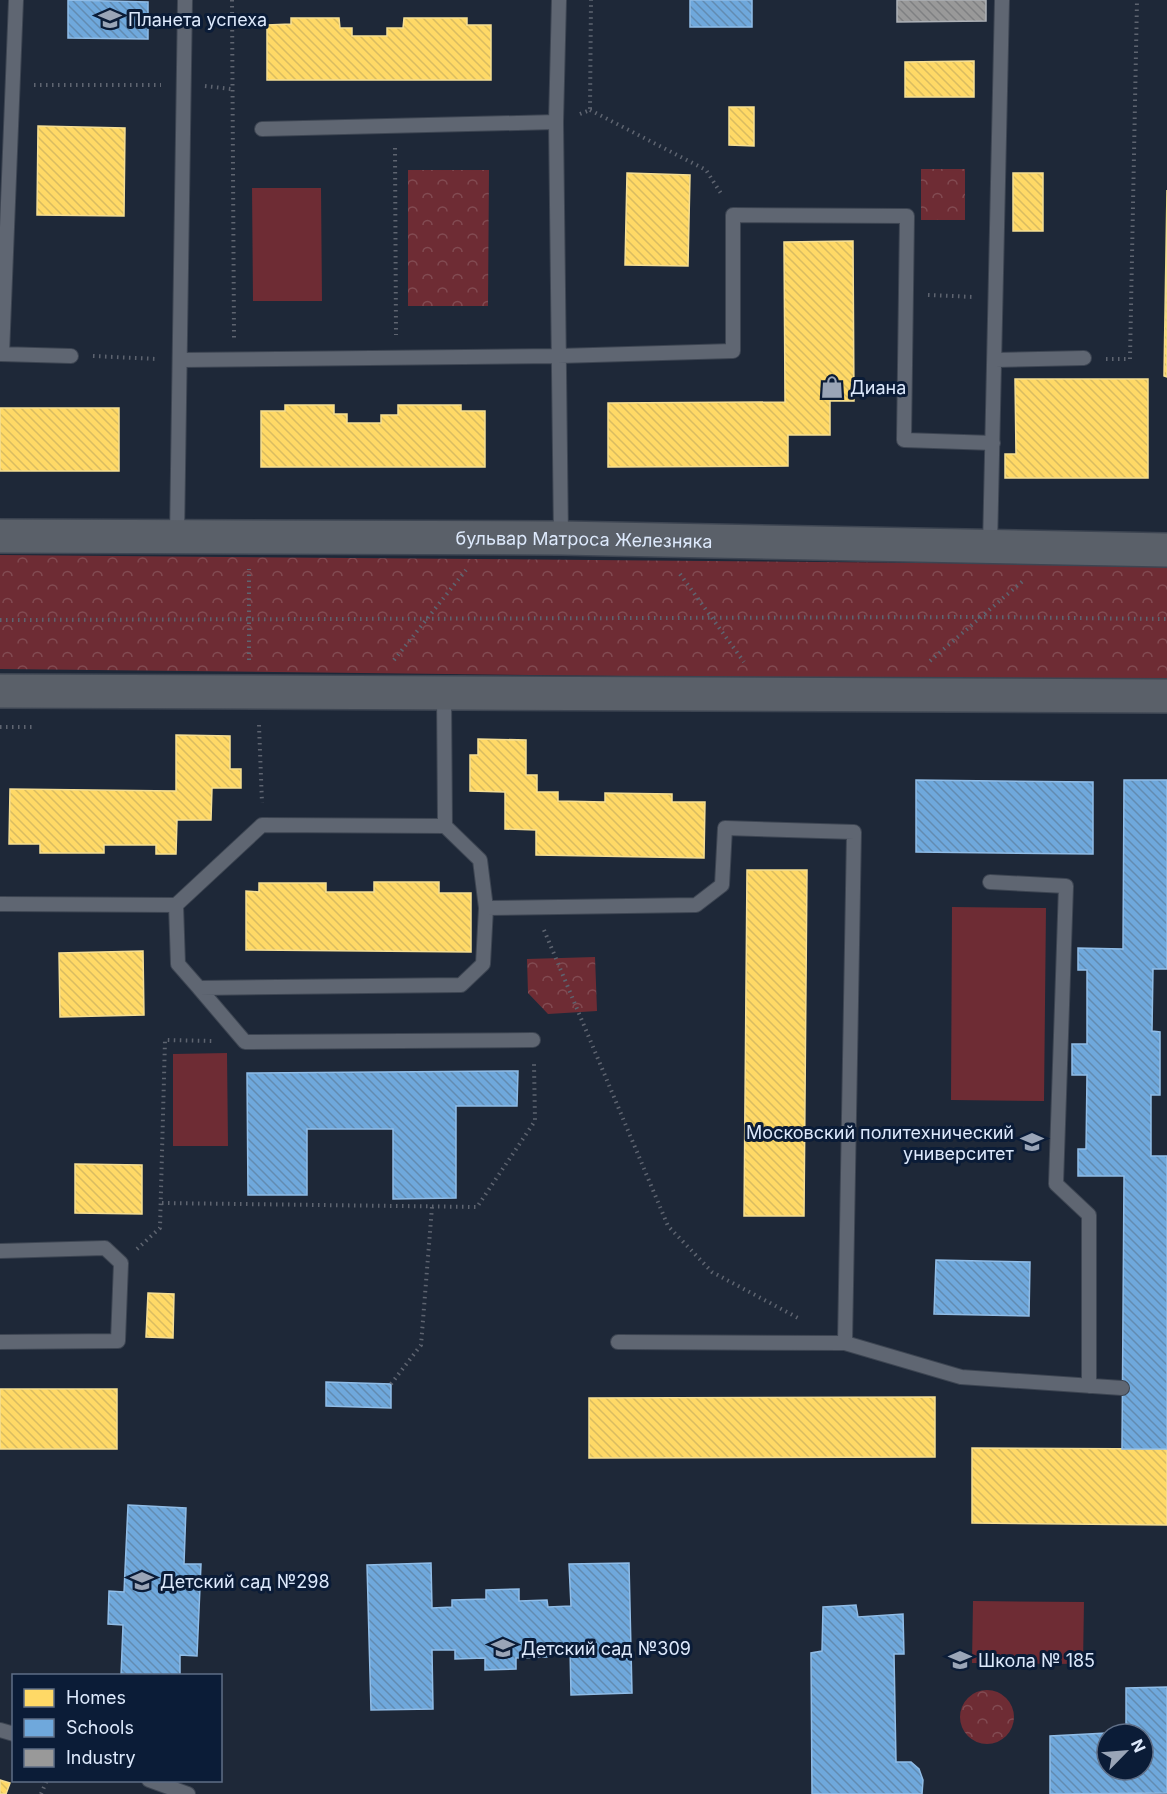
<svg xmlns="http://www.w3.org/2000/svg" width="1167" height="1794" viewBox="0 0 1167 1794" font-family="Inter,sans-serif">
<defs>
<pattern id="park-crowns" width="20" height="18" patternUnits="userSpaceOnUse" patternTransform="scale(1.5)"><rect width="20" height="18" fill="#6e2c34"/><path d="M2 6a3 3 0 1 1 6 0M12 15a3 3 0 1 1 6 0" fill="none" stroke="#824b52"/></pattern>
<pattern id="homes-back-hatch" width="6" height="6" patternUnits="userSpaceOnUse" patternTransform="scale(1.5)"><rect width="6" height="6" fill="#ffd966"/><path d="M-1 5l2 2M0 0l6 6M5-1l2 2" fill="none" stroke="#d9bc61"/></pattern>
<pattern id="schools-back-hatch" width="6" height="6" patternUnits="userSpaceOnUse" patternTransform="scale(1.5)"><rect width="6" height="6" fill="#6fa8dc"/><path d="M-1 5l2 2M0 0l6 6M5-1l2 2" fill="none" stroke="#628bb1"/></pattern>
<pattern id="industry-back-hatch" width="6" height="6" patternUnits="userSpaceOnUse" patternTransform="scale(1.5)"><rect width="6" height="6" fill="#999"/><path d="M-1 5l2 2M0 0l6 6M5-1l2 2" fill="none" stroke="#7f8082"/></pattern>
</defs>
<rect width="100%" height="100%" fill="#1e2838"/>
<path fill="url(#park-crowns)" d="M921,169h44v51h-44z
M408,170h81l-1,136h-80z
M0,555l1167,10v117l-1167,-13z
M595,957l2,54 -49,3 -20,-21 -1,-34z
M960 1717a27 27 0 1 1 54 0a27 27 0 1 1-54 0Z"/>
<path fill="#6e2c34" d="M252,188h69l1,113h-69z
M952,907l94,1 -2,193 -93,-1z
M227,1053l1,93h-55v-92z
M973,1601l111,1 -1,62 -111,-1z"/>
<path fill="url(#homes-back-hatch)" stroke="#f5de93" stroke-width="1.5" d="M291,18h48l1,10h12v8h35v-8h16l1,-10h63v7h24v55h-224v-55l24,-1z
M974,61v36h-69v-35z
M729,107h25v39l-25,-1z
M38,126l87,2 -1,88 -87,-1z
M627,173l63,2 -2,91 -63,-1z
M1013,173h30v58h-30z
M1167,190v187l-3,-1z
M1167,190v187l-3,-1z
M853,241l1,160h-24v34h-42v31l-180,1v-64l177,-1 -1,-160z
M1015,379h133v99h-143v-24h11z
M285,405h49v9h13v9h34v-8h17v-10h63v6h24v56h-224v-56h24z
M0,408h119v63h-119z
M176,735l54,1v33h11v19h-29l-1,32h-34l-1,34h-20v-9h-52v8h-64v-9h-31l1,-55 166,2z
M478,739l48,1v35h11v17h21v9l47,1v-9l67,1v8h33l-1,56 -168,-3v-25l-31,-1v-37l-35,-1v-36h8z
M747,870h60l-3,346h-60z
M374,882h65v11h32v59l-225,-2v-59l13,1v-9h67v9h48z
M143,951l1,64 -84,2 -1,-64z
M75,1164l67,1v49l-67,-1z
M148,1293l26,1 -1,44 -27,-1z
M0,1389h117v60h-117z
M935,1397v60l-346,1v-60z
M972,1448l195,1v76l-195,-2z
M0,1780l10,3 -4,11h-6z"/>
<path fill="url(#schools-back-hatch)" stroke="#90bce6" stroke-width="1.5" fill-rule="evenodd" d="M68,0l80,2v37l-80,-1z
M690,0h62v27h-62z
M916,780l177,2v72l-177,-2z
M1124,780h43v189h-14l-1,62 8,1v63h-9v61h16v293h-45l2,-273h-46v-27h8l1,-74h-15v-31h15v-74h-9v-22l45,1z
M518,1071l-1,35h-61v92l-63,1v-70h-86v66h-59l-1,-122z
M936,1260l94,2 -1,54 -95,-2z
M326,1382l65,2v24l-65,-2z
M128,1505l58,3 -2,56h17l-4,92 -17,-1v21h-59l2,-51 -15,-1 1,-33 15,1z
M431,1563l1,45 20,-1v-7l34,-1v-9l33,-1v12l28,-1 1,7 23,-1 -2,-42 60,-1 3,130 -61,2 -1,-46 -23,1v7l-31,1v11l-31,1v-12l-30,1v-9h-23l1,59 -62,1 -4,-145z
M856,1605l2,12 45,-3 1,40h-10l2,108h15l8,7 4,11 -1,14h-110l-1,-141 11,-2 1,-44z
M1167,1687v106l-117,1v-58l76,-4v-44zM1107,1734h36v36h-36z"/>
<path fill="url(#industry-back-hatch)" stroke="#adb1b7" stroke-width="1.5" d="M897,0h89v21l-89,1z"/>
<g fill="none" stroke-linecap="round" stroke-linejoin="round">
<g stroke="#3d4552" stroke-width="16">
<path id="lane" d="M559,0l-3,122 5,416
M262,129l294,-7
M0,354l71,2
M2,354l14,-354
M181,360l377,-4 175,-5v-136l174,1 -3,224 89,3
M995,360l89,-2
M177,537l8,-537
M990,547l12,-547
M444,693l1,133 35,34 6,48 210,-3 26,-20 3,-57 129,4 -9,511 -227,-1
M990,882l76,4 -10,298 33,31v171
M0,904l176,1 86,-80 183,1
M176,905l2,59 21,24 262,-3 22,-21 3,-56
M199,988l46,54 288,-2
M0,1251l105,-3 16,15 -3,78 -118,1
M845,1343l116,34 161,11
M0,1730l14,4
M149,1780l39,14"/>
</g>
<g stroke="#3d4552" stroke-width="36">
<g id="secondary">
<path id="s1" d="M0,536l561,2 606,12"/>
<path d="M0,691l1167,5"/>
</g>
</g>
<path stroke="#5e6470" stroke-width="4" stroke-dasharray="1.5 4.5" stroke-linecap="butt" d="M232,0l2,338
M34,85h127
M205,86l26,3
M590,110l116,60 16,25
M580,114l10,-4 1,-110
M395,148l1,187
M928,295l46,2
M93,356l64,3
M1106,359h24l7,-359
M680,574l64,88
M0,620l981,-3 186,2
M249,660v-91
M394,660l72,-90
M930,661l94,-81
M259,725l3,78
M0,727h32
M544,930l124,296 44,46 88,47
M162,1203l315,4 58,-86 -1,-58
M137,1249l23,-21 5,-188 49,1
M391,1384l30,-39 11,-138
M41,1794l6,-14"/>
<use href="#lane" stroke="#5f6672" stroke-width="14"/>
<use href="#secondary" stroke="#5a6069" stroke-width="33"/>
</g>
<defs>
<g id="school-bare" transform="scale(1.8)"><path d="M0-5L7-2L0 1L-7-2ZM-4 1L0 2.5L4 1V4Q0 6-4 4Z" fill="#9aa5b7" stroke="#0b1c37" stroke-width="2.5" paint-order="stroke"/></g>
<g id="shop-bare" transform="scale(1.8)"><path d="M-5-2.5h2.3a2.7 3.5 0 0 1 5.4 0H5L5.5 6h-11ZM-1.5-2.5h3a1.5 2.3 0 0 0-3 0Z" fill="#9aa5b7" stroke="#0b1c37" stroke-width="2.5" paint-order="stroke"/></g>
<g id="university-bare" transform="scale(1.8)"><path d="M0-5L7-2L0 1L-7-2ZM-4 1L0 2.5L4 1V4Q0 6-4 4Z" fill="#9aa5b7" stroke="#0b1c37" stroke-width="2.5" paint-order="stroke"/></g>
</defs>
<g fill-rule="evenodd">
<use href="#school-bare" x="110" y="19"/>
<use href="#shop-bare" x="832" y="387"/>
<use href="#university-bare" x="1032" y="1142"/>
<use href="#school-bare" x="142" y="1581"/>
<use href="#school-bare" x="503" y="1648"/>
<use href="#school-bare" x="960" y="1660"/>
</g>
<g text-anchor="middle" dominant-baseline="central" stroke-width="6" stroke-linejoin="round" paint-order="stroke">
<g font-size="18" fill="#dde9fc" stroke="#0b1c37" text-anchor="start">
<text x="128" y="19">Планета успеха</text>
<text x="850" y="387">Диана</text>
<text x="1014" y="1132" text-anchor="end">Московский политехнический<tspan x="1014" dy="21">университет</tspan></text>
<text x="160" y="1581">Детский сад №298</text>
<text x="521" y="1648">Детский сад №309</text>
<text x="978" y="1660">Школа № 185</text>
</g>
<g font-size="18" fill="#dde9fc" stroke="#0b1c37">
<text stroke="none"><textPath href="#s1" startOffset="584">бульвар Матроса Железняка</textPath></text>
</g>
</g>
<rect x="12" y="1674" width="210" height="108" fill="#0b1c37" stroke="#5f6e86" stroke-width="1.5"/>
<rect x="24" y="1689" width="30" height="18" fill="#ffd966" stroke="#5f6e86" stroke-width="1.5"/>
<text x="66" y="1704" font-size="18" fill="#dde9fc">Homes</text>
<rect x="24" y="1719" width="30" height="18" fill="#6fa8dc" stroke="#5f6e86" stroke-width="1.5"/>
<text x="66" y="1734" font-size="18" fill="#dde9fc">Schools</text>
<rect x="24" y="1749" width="30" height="18" fill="#999999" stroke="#5f6e86" stroke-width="1.5"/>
<text x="66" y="1764" font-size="18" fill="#dde9fc">Industry</text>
<g transform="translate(1125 1752) rotate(65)"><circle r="28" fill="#0b1c37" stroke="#5f6e86" stroke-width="1.5"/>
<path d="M0-4.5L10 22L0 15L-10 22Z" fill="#9aa5b7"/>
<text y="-9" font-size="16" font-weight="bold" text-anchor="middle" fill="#dde9fc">N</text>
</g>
</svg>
